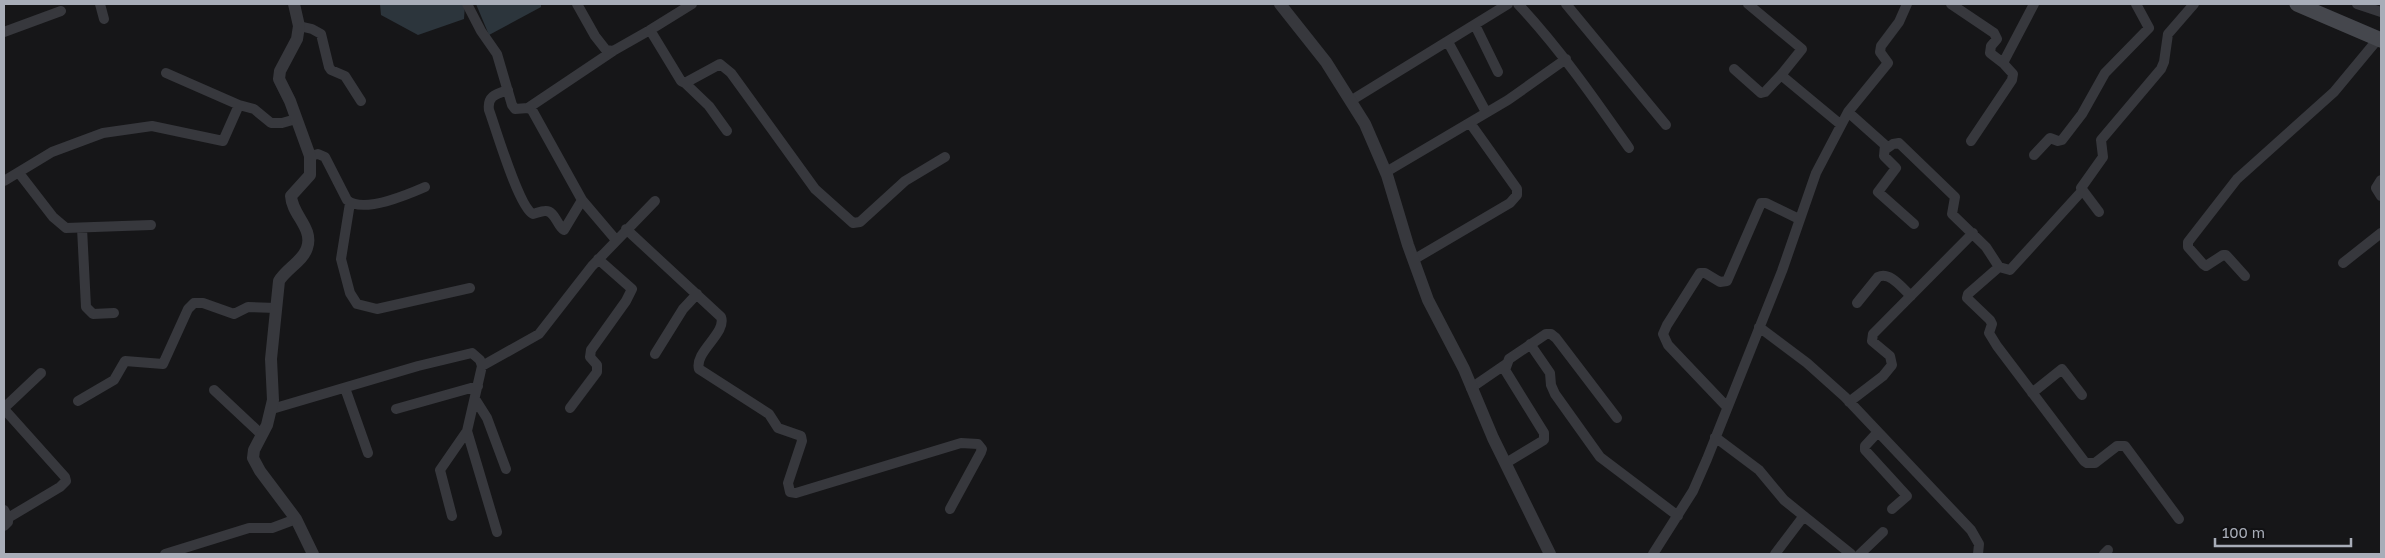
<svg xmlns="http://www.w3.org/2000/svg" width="2385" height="558" viewBox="0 0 2385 558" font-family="'Golos Text',sans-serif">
<rect width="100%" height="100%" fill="#161618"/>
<path fill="#2c353c" d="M380,4h85l-1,15 -46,16 -37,-20z
M476,4h65v3l-52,28z"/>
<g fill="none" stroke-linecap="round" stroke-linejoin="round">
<path stroke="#37383d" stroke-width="10" d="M100,4l4,15
M467,4l14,27 16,23 15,51 3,4 13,-1 4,2 50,90 34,40
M577,4l18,32 11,14 7,1 37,-21 31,51 4,2 35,-19 11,9 84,116 38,34 7,-1 45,-41 40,-24
M1518,4c42,45 76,94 111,144
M1566,4l100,121
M1748,4l54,45 -21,26 59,49
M1951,4l43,29 3,6 -6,7 -1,7 13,10
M2357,4l24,8
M1475,25l23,47
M299,26l13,3 9,5 8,33 2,3 14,6 16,25
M650,30l42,-26
M4,32l57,-21
M1448,42l38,70
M1734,69l27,24 4,-1 16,-17
M166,73l73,32 15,4 17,14h11l14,-4
M685,83l24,23 18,25
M508,90c-12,4 -21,6 -19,20 7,19 30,98 44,104 4,-1 8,-3 12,-3 10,-1 12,15 19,19l18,-30
M1352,100l156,-96
M528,108l85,-57
M1848,112l37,33 -1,11 12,12 -18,24 36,32
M1971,141l41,-61 1,-6 -10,-11 31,-59
M1886,149l7,-5 6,-1 56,54 -3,17 34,33 13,20 -31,27 -1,4 23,22 2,4 -3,9 8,13 87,115 3,2h8l22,-17h8l54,73
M2034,155l16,-17 8,3 4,-1 20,-26 23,-41 44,-45 -13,-24
M310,156l8,-2 7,3 22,43c16,14 62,-6 78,-13
M1386,172l122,-72 58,-41
M19,173l34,44 13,11 85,-3
M2381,180l-5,8 5,8
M4,181l48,-29 51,-19 49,-7 71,15 16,-36
M350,203l-9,56 9,34 7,11 20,5 93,-21
M2099,212l-18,-24 22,-31 -2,-17 60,-71 3,-7 4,-28 26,-30
M82,228l4,79 7,7 21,-1
M626,229l95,88c6,16 -27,35 -22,52l70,45 9,14 23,8 1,5 -14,42 2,9 6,1 165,-50 17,1 4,5 -1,3 -31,57
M1413,260l97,-57 7,-8v-6l-47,-66
M2343,263l38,-30
M1999,267l11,3 71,-78
M2245,276l-19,-21h-3l-17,11 -3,-2 -15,-17v-5l49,-63 97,-87 44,-53
M1857,303l21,-26c12,-6 24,11 33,19
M1759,327l48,36 38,34 126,133 8,14 -1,10
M1530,344l20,29 1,12 4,9 45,63 78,59
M655,354l28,-45 14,-15
M482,366l57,-32 53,-68 63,-65
M345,388l23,65
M1471,388l35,-24
M214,390l47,44
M2032,393l30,-24 20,26
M475,399l12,19 19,51
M78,401l36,-21 11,-19 38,3 25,-55 6,-6h9l31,11 14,-7 28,1
M1849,402l34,-26 9,-11 -2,-9 -18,-15 1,-7 100,-101
M1727,407l-59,-62 -5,-11 4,-9 33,-52h5l15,9 7,-1 34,-78h5l33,16
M4,408l37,-35
M570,408l27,-36v-7l-7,-8 1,-7 35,-49 6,-12 -34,-30
M4,409l61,68 1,4 -6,6 -52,31
M272,409l146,-43 54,-13 8,7 2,6 -15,65 30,101
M396,409l82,-23
M1877,433l-12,13v4l42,46 -15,13
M1715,437l44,33 25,30 67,54
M1506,463l38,-23v-7l-39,-63 4,-11 37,-25h5l5,4 61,80
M4,510l4,8v4l-4,4
M452,516l-12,-46 27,-39
M165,554l84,-26h23l24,-9
M1653,554l40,-63 14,-32 75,-188 34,-98 32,-61 40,-49 -8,-11 1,-6 18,-24 8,-18
M1775,554l28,-37
M1860,554l23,-22
M2104,554l4,-4"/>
<path stroke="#37383d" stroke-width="12" d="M294,4l5,22 -2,13 -17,32 -1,8 11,22 20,55v19l-19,21c1,19 23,32 16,52 -4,13 -21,21 -28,33l-8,78 2,41 -6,25 -13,25 -1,8 7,13 36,48 17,35
M1280,4l46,58 39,62 22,51 21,70 20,55 36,69 29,69 57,116"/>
<path stroke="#45474d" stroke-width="15" d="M2297,4l84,36"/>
</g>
<rect width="2385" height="558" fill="none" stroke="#a8adb8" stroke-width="10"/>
<path d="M2215 538v8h136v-8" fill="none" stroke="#a8adb8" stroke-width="2.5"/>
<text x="2222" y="538" font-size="15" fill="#a8adb8" stroke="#111113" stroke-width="4" paint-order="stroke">100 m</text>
</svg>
